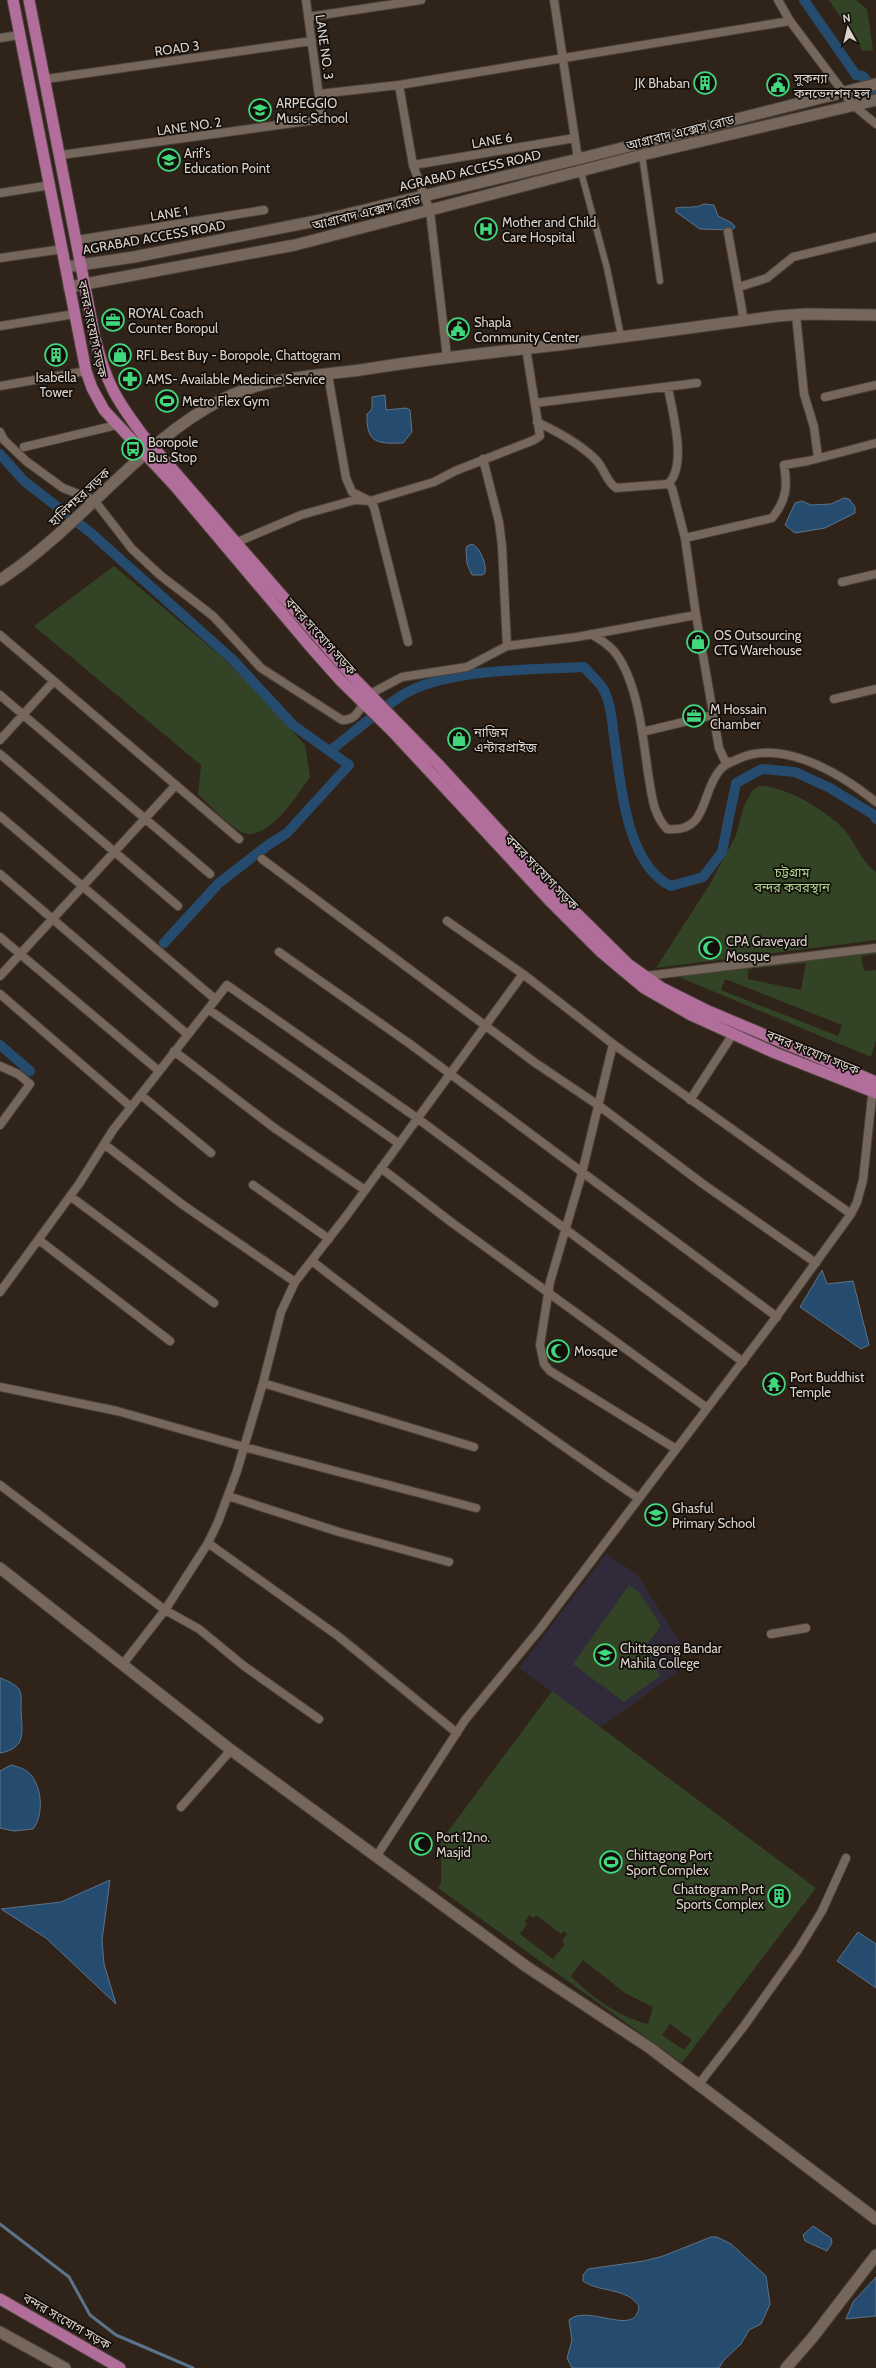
<svg xmlns="http://www.w3.org/2000/svg" width="876" height="2368" viewBox="0 0 876 2368" font-family="Cabin,'Noto Sans Bengali',sans-serif">
<rect width="100%" height="100%" fill="#30231a"/>
<path fill="#312a3a" d="M606,1554l31,20 45,71 -6,28 -75,54 -82,-59z"/>
<path fill="#324425" fill-rule="evenodd" d="M829,0h27l11,9 6,41 -10,1z
M114,566l109,92 34,34 48,53 5,32c-12,17 -45,70 -70,54 -16,-9 -29,-25 -42,-37l3,-29 -167,-139z
M759,786c27,0 71,26 88,47 10,13 15,29 29,39v68l-220,28 54,-84 26,-49 8,-29 8,-15z
M876,951v3l-15,2 3,15 12,-1v70l-5,17 -192,-80zM806,963l-5,27 -53,-11v-10zM725,979l117,46 -4,11 -117,-46z
M629,1585l10,7 22,34 -15,20 14,30 -36,26 -51,-38z
M552,1691l264,197 -134,175 -244,-175 3,-5v-42zM529,1915l4,3 3,-3 25,19 3,-3 3,3 -5,7 3,3 -12,15 -33,-25 7,-10 -2,-2zM583,1960l42,33 28,14 -5,17c-29,-7 -57,-27 -77,-48zM670,2024l22,16 -8,10 -22,-15z"/>
<path fill="#254c6f" stroke="#5b748b" d="M704,204l10,1 4,11 14,7 3,4 -3,3 -32,-1 -24,-17v-4c10,-2 19,1 28,-4z
M385,395l1,15 20,-2 4,2 2,22 -9,11c-26,1 -37,0 -36,-29l5,-5v-12z
M844,498l5,1 6,8v6l-30,15 -30,5 -10,-8 10,-22 7,-2 9,4 20,-1z
M472,544c8,3 15,21 13,29l-3,2h-10l-5,-11 -1,-15 1,-3z
M822,1270l5,14 26,-3 16,64 -8,4 -61,-42z
M0,1678c6,2 15,6 19,11 3,5 2,15 2,21 1,22 6,38 -21,43z
M11,1765c8,2 15,4 20,10 11,13 13,40 2,54l-19,2 -14,-3v-57z
M110,1880l-8,60 2,24 12,40 -70,-66 -45,-29 60,-7z
M858,1932l18,12v44l-39,-27z
M813,2226l18,12 1,5 -5,8 -22,-10 -2,-6z
M711,2237h6l14,7 35,32 4,28 -9,20 -12,6 -8,14 -17,16 -5,8h-147l-5,-10 5,-18 -3,-20c19,-17 68,19 70,-14 -13,-19 -39,-13 -56,-25v-6l5,-6 56,-8 19,-5z
M876,2277v39l-30,3 7,-17z"/>
<g fill="none" stroke-linecap="round" stroke-linejoin="round">
<path stroke="#5b748b" stroke-width="3" d="M0,2224l69,53 21,38 26,20 77,33"/>
<path stroke="#254c6f" stroke-width="10" d="M804,0l52,75 7,1 13,19
M0,454l24,27 67,52 142,127 60,65 56,40 -62,68 -19,12 -49,38 -55,60
M331,750c23,-18 46,-38 70,-54 44,-28 130,-26 183,-29 5,6 13,13 18,20 10,16 10,39 13,57 6,43 12,121 56,142l32,-9 19,-25 14,-69 26,-14 33,3 35,16 44,27 2,4
M0,1045l30,26"/>
<g stroke="#4a4038" stroke-width="8">
<path id="pedestrian" d="M642,155l18,126
M581,172l26,96 14,68"/>
</g>
<g stroke="#4a4038" stroke-width="10">
<path id="minor" d="M554,0l24,159
M778,0l12,21
M308,17l113,-17
M0,38l19,-3
M46,79l266,-38
M399,85l391,-64 63,84 23,19
M319,94l80,-9 14,80 17,46 17,146
M61,155l261,-36 -16,-119
M413,165l162,-27
M0,193l51,-8
M728,232l16,89
M77,240l187,-30
M0,258l63,-9
M739,287l28,-9 26,-21 83,-20
M796,315l8,79 10,33 4,31
M0,326l75,-12
M328,375l18,103 6,14 18,9 4,6 34,135
M0,386l86,-15
M825,397l51,-12
M535,403l162,-20
M537,422c21,10 44,22 60,39 8,9 9,20 19,27l52,-4c20,-19 4,-72 0,-97
M0,432l4,8 22,21 37,27 31,12 38,49 28,26 53,41 48,52 81,52c13,0 16,-8 22,-17
M24,447l93,-22
M483,459l16,63 3,24 5,100
M668,484l4,4 13,50 11,77 23,133 6,13 6,1
M685,538l87,-20c14,-17 16,-31 12,-53l24,-4 68,-18
M235,543l66,-28 54,-15 15,1 64,-19 21,-11 79,-31 6,-4 -14,-88
M842,582l34,-8
M591,634c10,6 20,12 26,21 21,30 26,82 31,118 4,21 4,40 19,56 42,4 33,-36 53,-59 4,-6 12,-8 18,-11 45,-21 103,15 138,43
M0,635l239,204
M370,694l32,-17 65,-10 40,-21 70,-9 119,-22
M0,695l210,179
M834,699l42,-10
M642,732l71,-17
M0,740l53,-58
M0,754l178,152
M0,816l215,183
M262,859l272,203 64,43 105,79 113,79
M0,874l187,160
M447,921l76,53 90,70 238,170
M0,937l159,134
M279,952l131,92 367,273
M0,976l175,-190
M646,976l230,-28
M0,994l131,113
M208,1009l190,134
M613,1044l-31,129 -32,109 -10,63 4,19 6,7 126,78
M174,1051l99,76 92,63
M0,1066l18,8 12,10 -30,41
M141,1095l70,58
M690,1100l43,-66
M104,1144l79,61 112,77
M381,1168l70,54 256,186
M253,1185l76,54
M70,1196l144,107
M39,1240l131,101
M312,1261c106,83 215,161 326,237
M0,1292l79,-108 34,-54 114,-145 190,133 326,244
M263,1383l211,64
M0,1387l117,24 127,36 232,61
M0,1485l165,125 34,19 45,37 75,53
M228,1496l111,36 110,30
M208,1543l130,93 119,97
M771,1634l35,-6
M123,1664l42,-54 43,-67 10,-21 19,-51 26,-88 18,-71 14,-30 52,-67 176,-241
M181,1807l50,-57
M376,1857l89,-137 75,-91 234,-309 77,-106 6,-12 6,-22 10,-93
M699,2084l45,-58 54,-76 24,-39 24,-53"/>
</g>
<g stroke="#4a4038" stroke-width="13">
<path id="tertiary" d="M0,580c81,-53 139,-139 225,-182 45,-22 94,-22 142,-29 60,-10 121,-16 182,-23 76,-9 153,-20 229,-30l28,-2 70,1
M0,1568l231,182 296,217 123,81 226,171
M0,2332l65,36
M786,2368l27,-31 63,-82"/>
</g>
<g stroke="#4a4038" stroke-width="13">
<path id="secondary" d="M66,267l68,-10 197,-39 247,-59 298,-75
M69,287l226,-42 347,-90 234,-55"/>
</g>
<g stroke="#4a4038" stroke-width="13">
<path id="trunk" d="M13,0l73,371 6,17 12,22 70,75 135,160 31,35 52,51 157,169 52,52 43,36 47,27 84,38 101,40
M29,0l66,338c11,44 20,60 47,96l208,240 88,90 124,135 66,65 34,24 44,22 170,72
M0,2299l120,69"/>
</g>
<use href="#pedestrian" stroke="#75675c" stroke-width="6"/>
<use href="#minor" stroke="#75675c" stroke-width="8"/>
<use href="#tertiary" stroke="#75675c" stroke-width="11"/>
<use href="#secondary" stroke="#75675c" stroke-width="11"/>
<use href="#trunk" stroke="#b26e9b" stroke-width="11"/>
</g>
<defs>
<g id="building-ring" transform="scale(1.15)"><circle r="9.5" fill="#130e0a" stroke="#41d77c" stroke-width="1.5"/><path d="M-4-6H4V6H1V3H-1V6H-4ZM-2.5-4.3h1.7v1.8h-1.7ZM.8-4.3h1.7v1.8H.8ZM-2.5-1h1.7V.8h-1.7ZM.8-1h1.7V.8H.8Z" fill="#41d77c"/></g>
<g id="civic-ring" transform="scale(1.15)"><circle r="9.5" fill="#130e0a" stroke="#41d77c" stroke-width="1.5"/><path d="M-.6-6.5H3V-4.5H.6V-3L4-1V1h2V6H-6V1h2V-1L-.6-3ZM-1.2 2.5V6h2.4V2.5Z" fill="#41d77c"/></g>
<g id="school-ring" transform="scale(1.15)"><circle r="9.5" fill="#130e0a" stroke="#41d77c" stroke-width="1.5"/><path d="M0-5L7-2L0 1L-7-2ZM-4 1L0 2.5L4 1V4Q0 6-4 4Z" fill="#41d77c"/></g>
<g id="hospital-ring" transform="scale(1.15)"><circle r="9.5" fill="#130e0a" stroke="#41d77c" stroke-width="1.5"/><path d="M-5-5h3v3.5h4V-5h3V5h-3V1.5h-4V5h-3Z" fill="#41d77c"/></g>
<g id="office-ring" transform="scale(1.15)"><circle r="9.5" fill="#130e0a" stroke="#41d77c" stroke-width="1.5"/><path d="M-6-3h4V-5.5h4V-3h4V5H-6ZM-1-4.5V-3h2v-1.5ZM-6 0V1H6V0Z" fill="#41d77c"/></g>
<g id="shop-ring" transform="scale(1.15)"><circle r="9.5" fill="#130e0a" stroke="#41d77c" stroke-width="1.5"/><path d="M-5-2.5h2.3a2.7 3.5 0 0 1 5.4 0H5L5.5 6h-11ZM-1.5-2.5h3a1.5 2.3 0 0 0-3 0Z" fill="#41d77c"/></g>
<g id="pharmacy-ring" transform="scale(1.15)"><circle r="9.5" fill="#130e0a" stroke="#41d77c" stroke-width="1.5"/><path d="M-2-6h4v4h4v4h-4v4h-4v-4h-4v-4h4Z" fill="#41d77c"/></g>
<g id="stadium-ring" transform="scale(1.15)"><circle r="9.5" fill="#130e0a" stroke="#41d77c" stroke-width="1.5"/><path d="M0-5a6.5 5 0 1 0 0 10a6.5 5 0 1 0 0-10ZM-3.5-1.8h7v3.6h-7Z" fill="#41d77c"/></g>
<g id="bus-ring" transform="scale(1.15)"><circle r="9.5" fill="#130e0a" stroke="#41d77c" stroke-width="1.5"/><path d="M-5-6H5V4H4V6H2V4H-2V6H-4V4H-5ZM-3.5-4V0h7V-4ZM-3.5 1.2v1.5H-2V1.2ZM2 1.2v1.5H3.5V1.2Z" fill="#41d77c"/></g>
<g id="mosque-ring" transform="scale(1.15)"><circle r="9.5" fill="#130e0a" stroke="#41d77c" stroke-width="1.5"/><path d="M3.5-4.9A6 6 0 1 0 3.5 4.9A5 5 0 1 1 3.5-4.9Z" fill="#41d77c"/></g>
<g id="temple-ring" transform="scale(1.15)"><circle r="9.5" fill="#130e0a" stroke="#41d77c" stroke-width="1.5"/><path d="M0-6L5-2H3V0L6.5 2.5H4V6H1.5V3h-3V6H-4V2.5H-6.5L-3 0V-2H-5Z" fill="#41d77c"/></g>
<g id="university-ring" transform="scale(1.15)"><circle r="9.5" fill="#130e0a" stroke="#41d77c" stroke-width="1.5"/><path d="M0-5L7-2L0 1L-7-2ZM-4 1L0 2.5L4 1V4Q0 6-4 4Z" fill="#41d77c"/></g>
</defs>
<g fill-rule="evenodd">
<use href="#building-ring" x="705" y="83"/>
<use href="#civic-ring" x="778" y="85"/>
<use href="#school-ring" x="260" y="110"/>
<use href="#school-ring" x="169" y="160"/>
<use href="#hospital-ring" x="486" y="229"/>
<use href="#office-ring" x="113" y="320"/>
<use href="#civic-ring" x="458" y="329"/>
<use href="#building-ring" x="56" y="355"/>
<use href="#shop-ring" x="120" y="355"/>
<use href="#pharmacy-ring" x="130" y="379"/>
<use href="#stadium-ring" x="167" y="401"/>
<use href="#bus-ring" x="133" y="449"/>
<use href="#shop-ring" x="698" y="642"/>
<use href="#office-ring" x="694" y="716"/>
<use href="#shop-ring" x="459" y="739"/>
<use href="#mosque-ring" x="710" y="948"/>
<use href="#mosque-ring" x="558" y="1351"/>
<use href="#temple-ring" x="774" y="1384"/>
<use href="#school-ring" x="656" y="1515"/>
<use href="#university-ring" x="605" y="1655"/>
<use href="#mosque-ring" x="421" y="1844"/>
<use href="#stadium-ring" x="611" y="1862"/>
<use href="#building-ring" x="779" y="1896"/>
</g>
<g text-anchor="middle" dominant-baseline="central" stroke-width="3.5" stroke-linejoin="round" paint-order="stroke">
<g font-size="13" fill="#dad1cb" stroke="#130e0a">
<text transform="translate(325 47) rotate(82)">LANE NO. 3</text>
<text transform="translate(177 48) rotate(-8)">ROAD 3</text>
<text transform="translate(189 126) rotate(-8)">LANE NO. 2</text>
<text transform="translate(680 132) rotate(-14)">আগ্রাবাদ এক্সেস রোড</text>
<text transform="translate(492 140) rotate(-10)">LANE 6</text>
<text transform="translate(470 170) rotate(-13)">AGRABAD ACCESS ROAD</text>
<text transform="translate(366 212) rotate(-14)">আগ্রাবাদ এক্সেস রোড</text>
<text transform="translate(169 213) rotate(-9)">LANE 1</text>
<text transform="translate(154 237) rotate(-10)">AGRABAD ACCESS ROAD</text>
<text transform="translate(93 329) rotate(78)">বন্দর সংযোগ সড়ক</text>
<text transform="translate(79 497) rotate(-43)">হালিশহর সড়ক</text>
<text transform="translate(321 636) rotate(48)">বন্দর সংযোগ সড়ক</text>
<text transform="translate(542 872) rotate(46)">বন্দর সংযোগ সড়ক</text>
<text transform="translate(813 1052) rotate(22)">বন্দর সংযোগ সড়ক</text>
<text transform="translate(67 2321) rotate(30)">বন্দর সংযোগ সড়ক</text>
</g>
<g font-size="13" fill="#dad1cb" stroke="#130e0a" text-anchor="start">
<text x="794" y="78">সুকন্যা<tspan x="794" dy="15">কনভেনশন হল</tspan></text>
<text x="690" y="83" text-anchor="end">JK Bhaban</text>
<text x="276" y="103">ARPEGGIO<tspan x="276" dy="15">Music School</tspan></text>
<text x="184" y="153">Arif's<tspan x="184" dy="15">Education Point</tspan></text>
<text x="502" y="222">Mother and Child<tspan x="502" dy="15">Care Hospital</tspan></text>
<text x="128" y="313">ROYAL Coach<tspan x="128" dy="15">Counter Boropul</tspan></text>
<text x="474" y="322">Shapla<tspan x="474" dy="15">Community Center</tspan></text>
<text x="136" y="355">RFL Best Buy - Boropole, Chattogram</text>
<text x="56" y="377" text-anchor="middle">Isabella<tspan x="56" dy="15">Tower</tspan></text>
<text x="146" y="379">AMS- Available Medicine Service</text>
<text x="182" y="401">Metro Flex Gym</text>
<text x="148" y="442">Boropole<tspan x="148" dy="15">Bus Stop</tspan></text>
<text x="714" y="635">OS Outsourcing<tspan x="714" dy="15">CTG Warehouse</tspan></text>
<text x="710" y="709">M Hossain<tspan x="710" dy="15">Chamber</tspan></text>
<text x="474" y="732">নাজিম<tspan x="474" dy="15">এন্টারপ্রাইজ</tspan></text>
<text x="726" y="941">CPA Graveyard<tspan x="726" dy="15">Mosque</tspan></text>
<text x="574" y="1351">Mosque</text>
<text x="790" y="1377">Port Buddhist<tspan x="790" dy="15">Temple</tspan></text>
<text x="672" y="1508">Ghasful<tspan x="672" dy="15">Primary School</tspan></text>
<text x="620" y="1648">Chittagong Bandar<tspan x="620" dy="15">Mahila College</tspan></text>
<text x="436" y="1837">Port 12no.<tspan x="436" dy="15">Masjid</tspan></text>
<text x="626" y="1855">Chittagong Port<tspan x="626" dy="15">Sport Complex</tspan></text>
<text x="764" y="1889" text-anchor="end">Chattogram Port<tspan x="764" dy="15">Sports Complex</tspan></text>
</g>
<g font-size="13" fill="#aad38e" stroke="#130e0a">
<text x="792" y="872">চট্টগ্রাম<tspan x="792" dy="15">বন্দর কবরস্থান</tspan></text>
</g>
</g>
<g transform="translate(848 28) rotate(352)" stroke="#130e0a" stroke-width="3" paint-order="stroke">
<path d="M0-3L7 15L0 10L-7 15Z" fill="#dad1cb"/>
<text y="-6" font-size="11" font-weight="bold" text-anchor="middle" fill="#dad1cb">N</text>
</g>
</svg>
